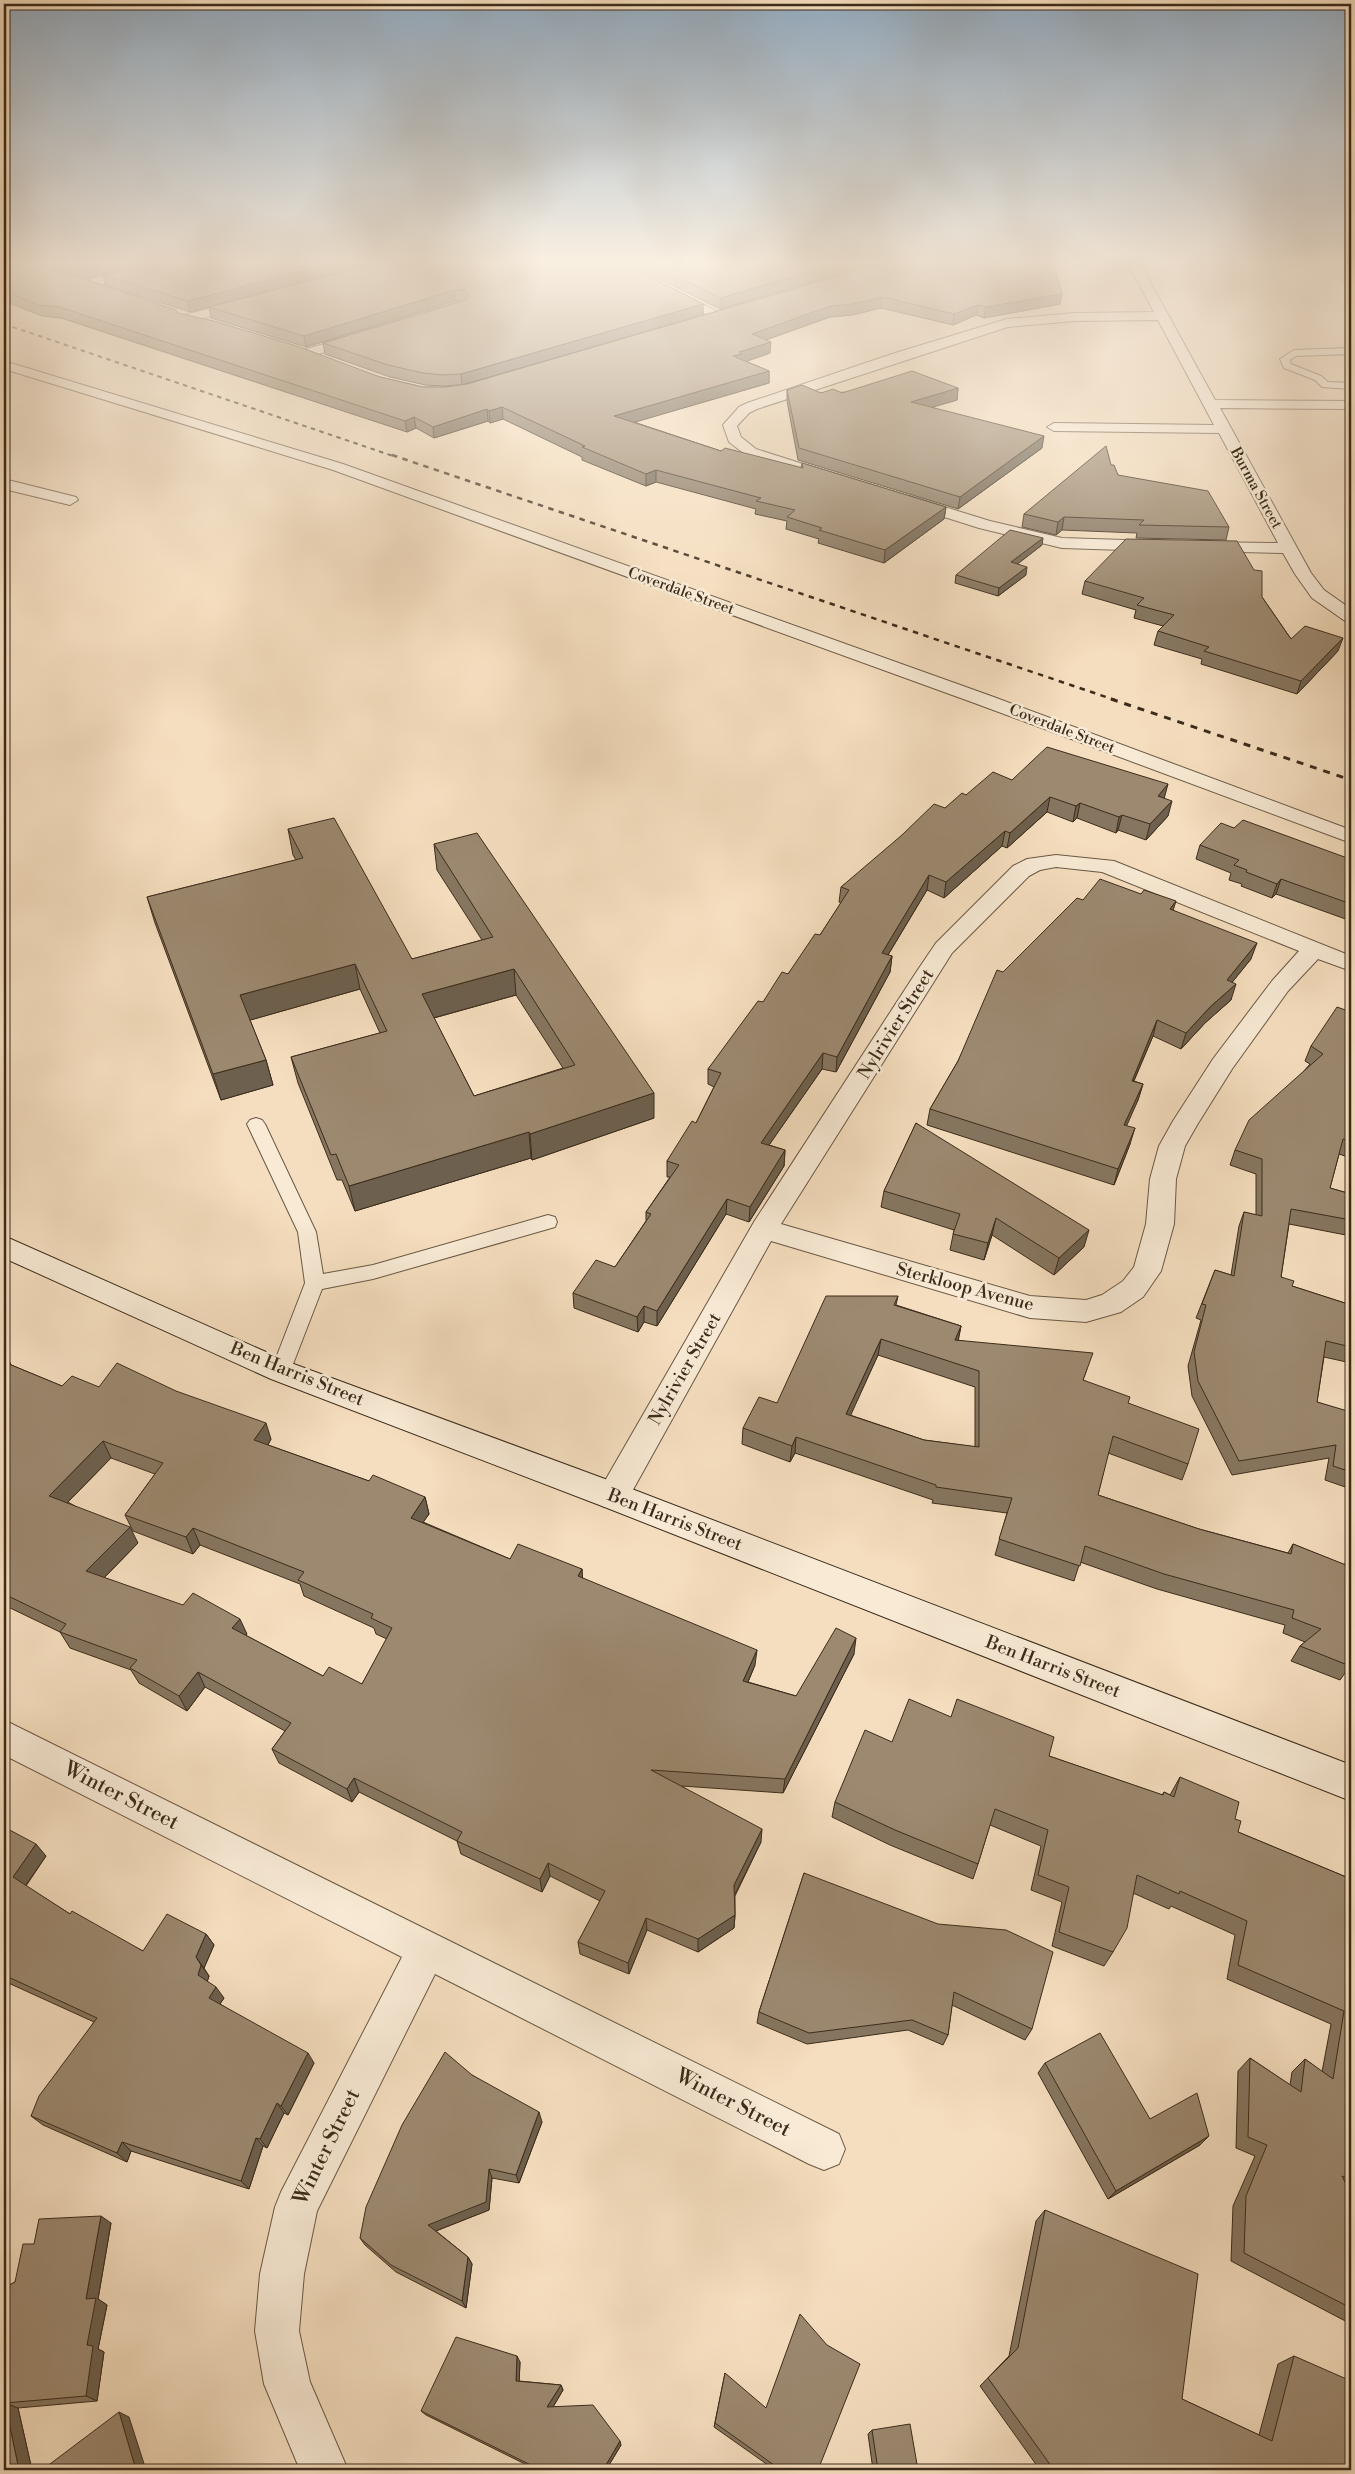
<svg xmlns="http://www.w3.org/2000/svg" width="1355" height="2474" viewBox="0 0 1355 2474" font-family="'Libre Bodoni',serif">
<rect width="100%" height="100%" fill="#f5debf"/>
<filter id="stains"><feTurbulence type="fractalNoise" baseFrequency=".004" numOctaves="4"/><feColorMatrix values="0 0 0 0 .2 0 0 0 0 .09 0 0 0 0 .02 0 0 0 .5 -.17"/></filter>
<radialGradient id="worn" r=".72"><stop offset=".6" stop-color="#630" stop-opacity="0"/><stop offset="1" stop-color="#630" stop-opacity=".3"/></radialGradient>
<path fill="#d6c0a3" stroke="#89765f" d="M1328,262h23v31z"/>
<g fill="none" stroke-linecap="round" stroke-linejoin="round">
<g stroke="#6a5844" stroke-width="2">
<path id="lane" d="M1351,348v6l-55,2 -6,4 1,4 30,12 7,6 23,1v6l-29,-2 -7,-7 -31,-12 -4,-9 14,-9z
M256,1118l6,2 3,4 51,108 7,42 50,-9 175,-50 7,2 2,5 -2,5 -182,52 -51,10 -34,88 -7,2 -7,-2 -3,-6 34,-88 -7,-51 -51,-108 3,-4z"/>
</g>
<g stroke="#6a5844" stroke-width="2">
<path id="street" d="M166,262h23l-2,3 -104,24 -6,-4 2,-3z
M604,262h16l104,53 -1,3h-10z
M1127,262h12l76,138 136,1v8l-131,-1 91,165 13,17 27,19v13l-6,-1 -33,-23 -17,-24 -12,-21 -86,-2 -2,-4 2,-4 6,-1 75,1 -59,-110 -165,-2 -7,-4 7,-4 160,2 -56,-105 -83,1 -67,6 -251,82 -8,4 -12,13 4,11 15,12 72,23 3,3 -3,3h-10l-72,-23 -17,-13 -6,-17 16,-18 8,-4 148,-50 112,-34 68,-6 79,-1z
M245,299l4,1 2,3 -2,3 -63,17 -6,-4 1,-3z
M361,333l5,1 2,3 -2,3 -61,18 -7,-4 2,-3z
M4,361l339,103 648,232 360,134v13l-374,-139 -644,-234 -329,-101z
M4,479l72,18 2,3 -8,5 -66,-16z
M909,496l81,25 72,17 93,3 6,1 2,4 -2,4 -6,1 -93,-3 -83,-20 -76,-24 -2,-3 2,-3z
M1056,855l58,6 237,95v15l-33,-12 -30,32 -56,78 -35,56 -12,21 -9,33 -2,45 -13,47 -18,26 -22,15 -35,10 -56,-4 -259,-77 -147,265 -11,3 -11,-3 -5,-10 5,-10 152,-264 163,-251 19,-28 77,-77 14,-7zM1056,867l46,5 197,79 -27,30 -59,78 -40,62 -14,25 -9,33 -4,45 -12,43 -11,14 -21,14 -16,5 -56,-4 -249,-72 171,-271 77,-77 11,-6z
M4,1720l835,414 6,15 -6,15 -15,6 -15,-6 -374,-190 -118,237 -13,63 -5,57 11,51 38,88h-48l-36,-86 -9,-53 5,-57 15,-67 6,-15 121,-235 -398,-202z"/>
</g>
<g stroke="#3c2c1b" stroke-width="2">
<path id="secondary" d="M4,1236l287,127 333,123 727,279v36l-749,-295 -331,-127 -267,-121z"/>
</g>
<use href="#lane" fill="#f8ead5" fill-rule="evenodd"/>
<use href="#street" fill="#f8ead5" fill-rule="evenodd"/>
<use href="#secondary" fill="#f8ead5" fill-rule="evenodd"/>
<path stroke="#3c2c1b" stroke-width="2" stroke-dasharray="4.5 4.5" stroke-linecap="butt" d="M4,324l392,133"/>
<path stroke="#3c2c1b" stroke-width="2.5" stroke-dasharray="5.5 5.5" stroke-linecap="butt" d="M392,455l723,245"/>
<path stroke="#3c2c1b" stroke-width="3" stroke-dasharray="7 7" stroke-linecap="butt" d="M1111,699l240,81"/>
</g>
<path fill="#867660" stroke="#3c2c1b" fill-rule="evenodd" d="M4,262h153l-41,10 43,-10h219l-188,50 -85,-27 -2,-10 -18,4 93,34 202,64 43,10h22l15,-2 -17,1 -18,-1 -35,-8 -65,-23 -2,-11 138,-42h-6l-149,46 -95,-29 -2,-11 173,-45 321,42v11l-240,70 4,-1 419,-122 174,42 -76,14 -8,-3 -23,10 -72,-17 -29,7 -22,2 -64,23 4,13 -25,8 24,10v12l-135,39 87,29 80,17 1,-5 144,44 -2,12 -60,44 -66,-20 1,-4 -33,-10 1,-8 -32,-7 1,-5 -100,-27 -10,4 -64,-26v-3l-79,-38 -13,4 -2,-2 -54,17 -18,-10 -9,4 -346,-114 -19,-2 -38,-15z
M625,262h255l-160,47z
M958,388l-1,12 -26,7 111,41 -84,61 -160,-49 -11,-59v-11l34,3z
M1111,465l7,10 111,52 -3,13 -90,-2 1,-5 -75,-3 -6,5 -34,-8 2,-13z
M1042,545l-25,19 9,11 -28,21 -43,-13 1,-8z
M1085,581l177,16 29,42 47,12 -41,43 -96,-30 1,-5 -48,-14 4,-14 5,-5 -29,-8 2,-8 -54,-16z
M1012,780l152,18 4,18 -22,24 -28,-10 -2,3 -39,-15 -4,4 -26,-10 -40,36 -5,-2 -58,52 -17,-8 -39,65 4,1 -2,16 -54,100 -14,-3 -53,76 16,5 -1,16 -35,56 -23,-8 -69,112 -13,-4 -6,10 -64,-24 -1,-15 42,-26 31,-46v-9l24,-35h-3v-16l29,-38 18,-36 -6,-3v-15l55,-67 25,-28 32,-39 21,-32 -2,-1 2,-15 104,-79 21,-13z
M1234,828l116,31 1,-2v64l-75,-27 -4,4 -31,-12 1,-2 -13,-4 2,-7 -35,-14 4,-14z
M288,829l124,130 70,-19 -45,-70 -3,-26 220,274 -122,42 -1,-2 -176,53 -13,-31h-5l-39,-97 -7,-26 89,-24 -20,-44 -110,31 16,40 7,25 -52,15 -66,-177 -8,-26 149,-37 -3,-5zM516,995l47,73 -89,28 -40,-78z
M1083,900l90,10 78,49 -19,23 -1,18 -26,23 -24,26 -28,-13 -19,45 9,3 -5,16 -12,25 4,19 -16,41 -187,-60 3,-16 28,-48 45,-89z
M1351,1012v146l-12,-4 -9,34 21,6v42l-62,-12 -8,53 11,9 59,19v58l-27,-6 -7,45 34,11v76l-26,-9 4,-22 -97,17 -40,-79 -4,-30 13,-46 -5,-2 19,-48 16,5 8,-49 5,-14 12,3v-41l-26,-9 5,-15 75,-86 -5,-3 6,-15z
M916,1123l168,124 -30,28 -62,-40 -8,25 -34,-10 4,-20 -73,-23 3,-16z
M898,1296l-2,9 65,21 -3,14 129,29 -4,11 45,23 60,61 -6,16 -74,-27 -10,42 101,34 89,24 5,-9 52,21 6,-42v137l-1,6 -10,14 -49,-19 9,-15 5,-4 -22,-9 2,-8 -128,-36 -77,-27 -6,19 -79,-26 12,-42 -75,-10 1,-3 -138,-47 -5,9 -48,-18 1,-16 34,-25zM878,1355l97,32v60l-51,-7 -74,-25z
M4,1351l7,14 51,21 37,1 172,52 -3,6 101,36 56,16 4,17 -6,8 87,37 72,10v9l173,87 -7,17 48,14 58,-42 -71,139 -101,-7 79,56 -26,54v19l-1,13 -36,24 -51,-22 -18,44 -49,-20 -2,-12 22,-41 -50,-25 -8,16 -81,-38 -4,-13 -98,-49 -7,10 -73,-39 -7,-14 13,-18 -80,-44 -18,24 -48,-28 -8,-13 -61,-22 -10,-16 -56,-27zM111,1458l44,16 -30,41 8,16 60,23 7,-9 100,39 4,12 70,32 2,6 11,5 -25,45 -39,-8 -78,-41 2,-1 -143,-56 34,-35 -70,-41z
M951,1717l98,39 113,39 2,-3 6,3 10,-18 55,42 3,13 113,47v445l-120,-63 2,-55 22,-50 -19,-8 2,-77 12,-13 40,27 2,-13 13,-13 17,13 9,-48 -104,-45 8,-44 -64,-29 -2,3 -36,-16 -20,59 -9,14 -52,-20 10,-44 -31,-12 10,-44 -51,-21 -12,39 -5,15 -83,-34 -58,-28 3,-15 57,-60z
M4,1827l42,29 -20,30 44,28 73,37 63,-17 8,11 -10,23 5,8 -2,5 17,17 -4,6 94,59 -26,52 -4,-2 -17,35 -4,-2 -14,43 -118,-38 -4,11 -84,-37 -12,-9 63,-94 -90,-41z
M804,1873l228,156 -7,11 -73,-35 -4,30 -5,10 -35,-15 -101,14 -50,-21 2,-11z
M1045,2063l105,56 50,26 -92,54 -70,-126z
M472,2075l70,47 -23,61 -27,-5 -3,32 -53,21 32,26 4,7 -6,44 -70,-36 -31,-27 -5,-7z
M1045,2210l137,189 77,36 19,-71 16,-8 57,114h-311l-60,-84 29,-30 27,-135z
M111,2223l-13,76 9,6 -9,44 6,3 -7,49 -79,7 14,62h-28v-182l11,-6 19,-38z
M520,2362l-1,19 42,4 2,5 -10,17 68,38 -15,25h-69l-111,-55 -5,-4z
M725,2373l93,97h-43l-61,-43z
M872,2430l46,40h-45l-5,-36z"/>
<path fill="#6d604e" stroke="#3c2c1b" d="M109,262h48l-73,17 -3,-11z
M336,262h42l-188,50 -2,-11z
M844,262h36l-160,47v-11z
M454,290l1,11 -149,46 -2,-11z
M1062,294l-2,10 -76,14 2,-11z
M882,297l-1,11 -29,7 -22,2 -79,28 1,-11 78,-28z
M703,304v11l-241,70 -1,-11z
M978,305l-2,10 -23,10 1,-11z
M771,342l-1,11 -28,10 -9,-7 6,-4z
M769,371v12l-154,45 -1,-12z
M958,388l-1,12 -47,14 1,-12z
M502,407l1,12 -13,4 -1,-12z
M487,409l1,12 -54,17 -1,-11z
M414,417l2,11 -9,4 -2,-11z
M1044,436l-2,12 -84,61 2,-12z
M656,470v12l-10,4v-12z
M946,507l-2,12 -60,44 1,-13z
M1064,517l-2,13 -6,5 2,-13z
M1043,538l-1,7 -32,25 1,-8z
M1027,567l-1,8 -28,21 1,-8z
M1343,638l-5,13 -41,43 4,-13z
M1168,784l-4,15 -6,-3z
M1050,797l-3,15 -40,36 3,-15z
M1172,801l-4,15 -22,24 4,-16z
M1080,803l-3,15 -4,4 3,-16z
M1122,815l-4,15 -2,3 3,-16z
M1005,831l-3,15 -58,52 2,-16z
M929,875l-2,15 -47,78 2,-15z
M1281,879l-5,15 -4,4 5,-14z
M1176,901l-5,16 -1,-8z
M1257,943l-6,16 -29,36 5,-15z
M892,956l-2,16 -54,100 1,-15z
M355,964l5,25 -113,32 -7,-26z
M514,969l2,26 -90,25 -4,-26z
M1236,984l-5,16 -26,23 -24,26 5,-16 24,-26z
M1157,1020l-4,16 -26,60 5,-15z
M823,1053l-1,16 -62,89 1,-15z
M266,1060l7,25 -52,15 -8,-26z
M1143,1084l-5,16 -18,41 4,-16z
M654,1093v25l-122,42 -2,-26z
M1135,1128l-5,16 -16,41 4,-16z
M529,1132l2,26 -176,53 -6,-25z
M785,1150l-1,16 -35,56 1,-15z
M727,1199l-1,15 -69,112v-15z
M996,1218l-4,17 -8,25 4,-17z
M1089,1230l-5,17 -30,28 5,-17z
M644,1306v16l-6,10 -1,-15z
M961,1326l-3,16 -3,-2z
M881,1339l-3,16 -34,75 2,-16z
M4,1351l8,16 -8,8z
M266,1423l5,16 -11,18 -6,-17z
M796,1437l-1,16 -5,9 2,-16z
M103,1441l8,17 -53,54 -9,-16z
M425,1497l4,17 -14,20 -4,-16z
M130,1527l8,16 -43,44 -9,-16z
M193,1528l7,17 -7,9 -7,-17z
M582,1569l1,16 -5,-9z
M240,1619l7,15 -8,10 -7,-16z
M856,1638l-2,16 -71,139 2,-14z
M757,1650l-2,15 -13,31 1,-15z
M198,1672l7,15 -18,24 -8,-15z
M354,1778l5,14 -7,10 -5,-13z
M762,1829l-1,13 -28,56 1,-13z
M36,1844l10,12 -23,33 -10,-12z
M548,1863l2,13 -8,16 -2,-13z
M735,1915l-1,13 -36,24v-13z
M646,1918l1,12 -18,44 -1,-11z
M206,1934l8,11 -10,23 -8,-11z
M201,1965l8,11 -3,10 -8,-11z
M216,1987l8,11 -8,11 -7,-11z
M308,2053l6,10 -26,52 -7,-9z
M277,2103l7,10 -17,35 -7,-9z
M539,2112l3,10 -23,61 -3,-8z
M1209,2136l-9,9 -92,54 8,-8z
M256,2138l7,8 -14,43 -8,-8z
M122,2142l9,9 -4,11 -10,-9z
M489,2169l3,9 -3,32 -56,22 -5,-7z
M101,2216l10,7 -13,76 9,6 -9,44 6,3 -7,49 -11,-5 1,-51 -1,-46z
M468,2257l4,7 -6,44 -4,-7z
M517,2356l3,6 -1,24 -3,-5z
M561,2385l2,5 -13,22 -3,-5z
M5,2403l13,5 14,62h-13z
M119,2412l10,5 17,53h-10z
M620,2441l1,4 -15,25h-3z"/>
<path fill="#9c8970" stroke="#3c2c1b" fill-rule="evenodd" d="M4,262h31l141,48 2,3 36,8 83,25 83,31 43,10h22l22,-3 419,-122h167l9,32 -76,13 -8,-2 -24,9 -72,-17 -29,7 -23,2 -78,28 19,8 -32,10 3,2 -9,2 36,15 -155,45 107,35 4,-3 78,20 -1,-5 144,44 -61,43 -66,-20 3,-2 -35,-11 8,-7 -39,-9 5,-3 -105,-28 -10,4 -64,-27 3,-1 -83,-39 -13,4 -2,-2 -54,18 -19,-10 -9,4 -346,-114 -20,-2 -35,-14v-2l4,-2 -4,-2z
M62,262h47l-28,6z
M159,262h177l-148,39 -85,-26z
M382,262h239l82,42 -242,70 -19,1 -19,-2 -35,-8 -65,-22 143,-43 2,-5 -3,-5h-11l-150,46 -95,-29z
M646,262h198l-124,36z
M912,371l46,17 -47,14 133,34 -84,61 -161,-49 -12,-58 15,-5 19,8 12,-4 9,4z
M1106,446l5,19h3l4,10 90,16 21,36 -90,-2 5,-5 -80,-3 -6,5 -34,-8z
M1010,530l33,8 -32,24 16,5 -28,21 -43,-13z
M1126,539l111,2 17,29 8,1v26l29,42 14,-13 38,12 -42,43 -97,-30 5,-4 -51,-16 16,-16 -37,-10 7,-7 -59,-17z
M1047,747l121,37 -10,12 14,5 -22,23 -28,-9 -3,2 -39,-14 -4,3 -26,-9 -40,36 -5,-2 -59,51 -17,-7 -47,78 10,3 -55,101 -14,-4 -62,90 24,7 -35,57 -23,-8 -70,112 -13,-5 -7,11 -64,-24 23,-33 19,7 36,-53 -5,-2 33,-47 -12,-4 25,-40 4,2 25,-50 -13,-4 50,-68 5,1 19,-30 6,2 27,-40 5,1 29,-45 -8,-3 61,-52 32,-31 11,4 17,-15 4,2 27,-23 19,8z
M334,818l78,141 81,-22 -59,-93 43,-11 177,260 -124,41 -1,-2 -180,54 -13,-32 -5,1 -40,-98 96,-26 -32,-67 -115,31 26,65 -53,14 -66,-177 156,-39 -15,-29zM514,969l61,96 -101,31 -52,-102z
M1243,820l107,39 1,-2v47l-70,-25 -4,5 -31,-12 1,-2 -13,-5 5,-5 -39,-15 21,-22 13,5z
M1100,879l41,15 3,-4 32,11 -6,8 87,34 -30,37 9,4 -26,23 -24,26 -29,-13 -25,61 11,3 -19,41 11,3 -17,41 -188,-60 28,-48 39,-91 6,2 74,-74 6,2z
M1337,1007l14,5v129l-8,-2 -13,49 21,6v26l-60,-11 -10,68 13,4 -2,5 59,19v42l-25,-6 -9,61 34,10v60l-18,-6 3,-21 -97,16 -41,-80 -4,-29 12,-47 -4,-1 13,-34 19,6 10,-64 18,4v-57l-27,-9 14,-30 74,-66 -12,-8z
M916,1123l173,107 -30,28 -63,-40 -8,25 -35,-9 7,-20 -76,-23z
M826,1296h72l-4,9 67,21 -6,14 138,13 -10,27 47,17 -2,6 71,26 -11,35 -75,-28 -15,59 101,34 92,25 2,-10 58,23v93l-1,6 -50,-20 21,-17 -29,-11 2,-8 -130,-36 -79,-28 -5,20 -81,-27 13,-41 -76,-11v-2l-140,-48 -4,9 -49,-18 16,-31 18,6zM881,1339l98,32v76l-55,-7 -78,-26z
M4,1362l58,24 10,-10 27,11 18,-24 59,28 90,32 -12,17 115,41 4,-6 52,22 -14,21 99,41 8,-15 64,25 -4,7 179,74 -14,31 53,15 40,-68 20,10 -71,141 -134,-9 111,59 -28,56 1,30 -37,24 -52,-21 -18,45 -50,-21 27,-51 -57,-28 -8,16 -83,-38 5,-9 -108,-54 -7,11 -75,-40 19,-26 -93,-51 -19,24 -49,-28 7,-8 -77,-28 6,-8 -62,-30zM103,1441l60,22 -38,52 61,22 7,-9 111,44 -6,8 75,34 -2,4 21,10 -30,56 -33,-17 -6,9 -91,-48 8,-9 -47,-26 -10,12 -97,-34 44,-44 -81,-31z
M909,1699l42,18 6,-18 97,38 -5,19 114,39 1,-3 10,5 6,-20 59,25 -4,17 6,2 -3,11 113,47v301l-9,-4 9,18v114l-107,-55 2,-57 21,-51 -19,-8 2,-79 51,34 4,-33 28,20 11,-68 -106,-46 9,-44 -67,-30 -1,3 -42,-19 -10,53 -14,24 -54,-20 10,-45 -31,-12 10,-45 -53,-21 -17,55 -83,-34 -60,-28 30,-72 27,12z
M4,1827l32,17 -23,33 57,37 2,-3 71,40 24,-37 39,20 -10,23 5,8 -3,10 18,12 -7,11 99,55 -27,53 -4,-3 -17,36 -4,-1 -15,43 -119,-39 -5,11 -86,-37 8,-20 58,-78 -93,-43z
M804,1873l134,51 68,6 47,22 -21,77 -78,-37 -6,43 -36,-15 -103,13 -50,-21z
M1100,2033l50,86 47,-26 12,43 -93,55 -71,-128z
M445,2052l27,23 67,37 -23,63 -27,-6 -3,33 -58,23 40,32 -6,44 -71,-36 -31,-27 6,-31 36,-82z
M1045,2210l153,64 -16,125 90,42 22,-85 57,25v89h-165v-3l-2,3h-130l-66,-92 30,-30z
M101,2216l-15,83 10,-1 -9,47 6,1 -7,50 -81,7 14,67h-15v-182l11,-6 8,-38h11l5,-25z
M800,2314l27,31 33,19 -42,106h-37l-66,-47 10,-50 41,35z
M456,2337l61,19 -1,25 45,4 -14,22 46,-2 27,36 -17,29h-62l-120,-59z
M119,2412l17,58h-94z
M910,2424l8,46h-40l-6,-40z"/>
<linearGradient id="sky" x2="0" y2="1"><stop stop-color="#94acc1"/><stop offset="0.43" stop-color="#faf0e2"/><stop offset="1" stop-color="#faf0e2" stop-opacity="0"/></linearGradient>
<rect width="1355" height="609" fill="url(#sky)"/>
<g text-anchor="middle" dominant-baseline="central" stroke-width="5" stroke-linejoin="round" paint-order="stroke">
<g font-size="15" fill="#3c2c1b" stroke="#f8ead5">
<text transform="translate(1256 488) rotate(61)">Burma Street</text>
<text transform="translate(681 591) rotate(20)">Coverdale Street</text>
<text transform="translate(1062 729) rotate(21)">Coverdale Street</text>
</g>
<g font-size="18" fill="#3c2c1b" stroke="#f8ead5">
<text transform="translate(896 1024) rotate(-58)">Nylrivier Street</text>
<text transform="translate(965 1287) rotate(15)">Sterkloop Avenue</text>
<text transform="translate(685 1369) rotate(-60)">Nylrivier Street</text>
<text transform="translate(297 1374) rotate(22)">Ben Harris Street</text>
<text transform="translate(675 1520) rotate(21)">Ben Harris Street</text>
<text transform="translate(1053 1667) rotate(21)">Ben Harris Street</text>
</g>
<g font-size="21" fill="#3c2c1b" stroke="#f8ead5">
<text transform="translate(121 1796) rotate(27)">Winter Street</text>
<text transform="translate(733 2103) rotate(27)">Winter Street</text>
<text transform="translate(327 2147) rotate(-64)">Winter Street</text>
</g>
</g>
<rect width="1355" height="2474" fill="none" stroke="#f5debf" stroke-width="20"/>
<rect x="5" y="5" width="1345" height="2464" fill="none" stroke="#3c2c1b" stroke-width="2.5"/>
<rect x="10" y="10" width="1335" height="2454" fill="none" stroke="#3c2c1b"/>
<rect width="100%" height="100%" filter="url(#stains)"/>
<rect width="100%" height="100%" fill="url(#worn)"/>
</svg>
